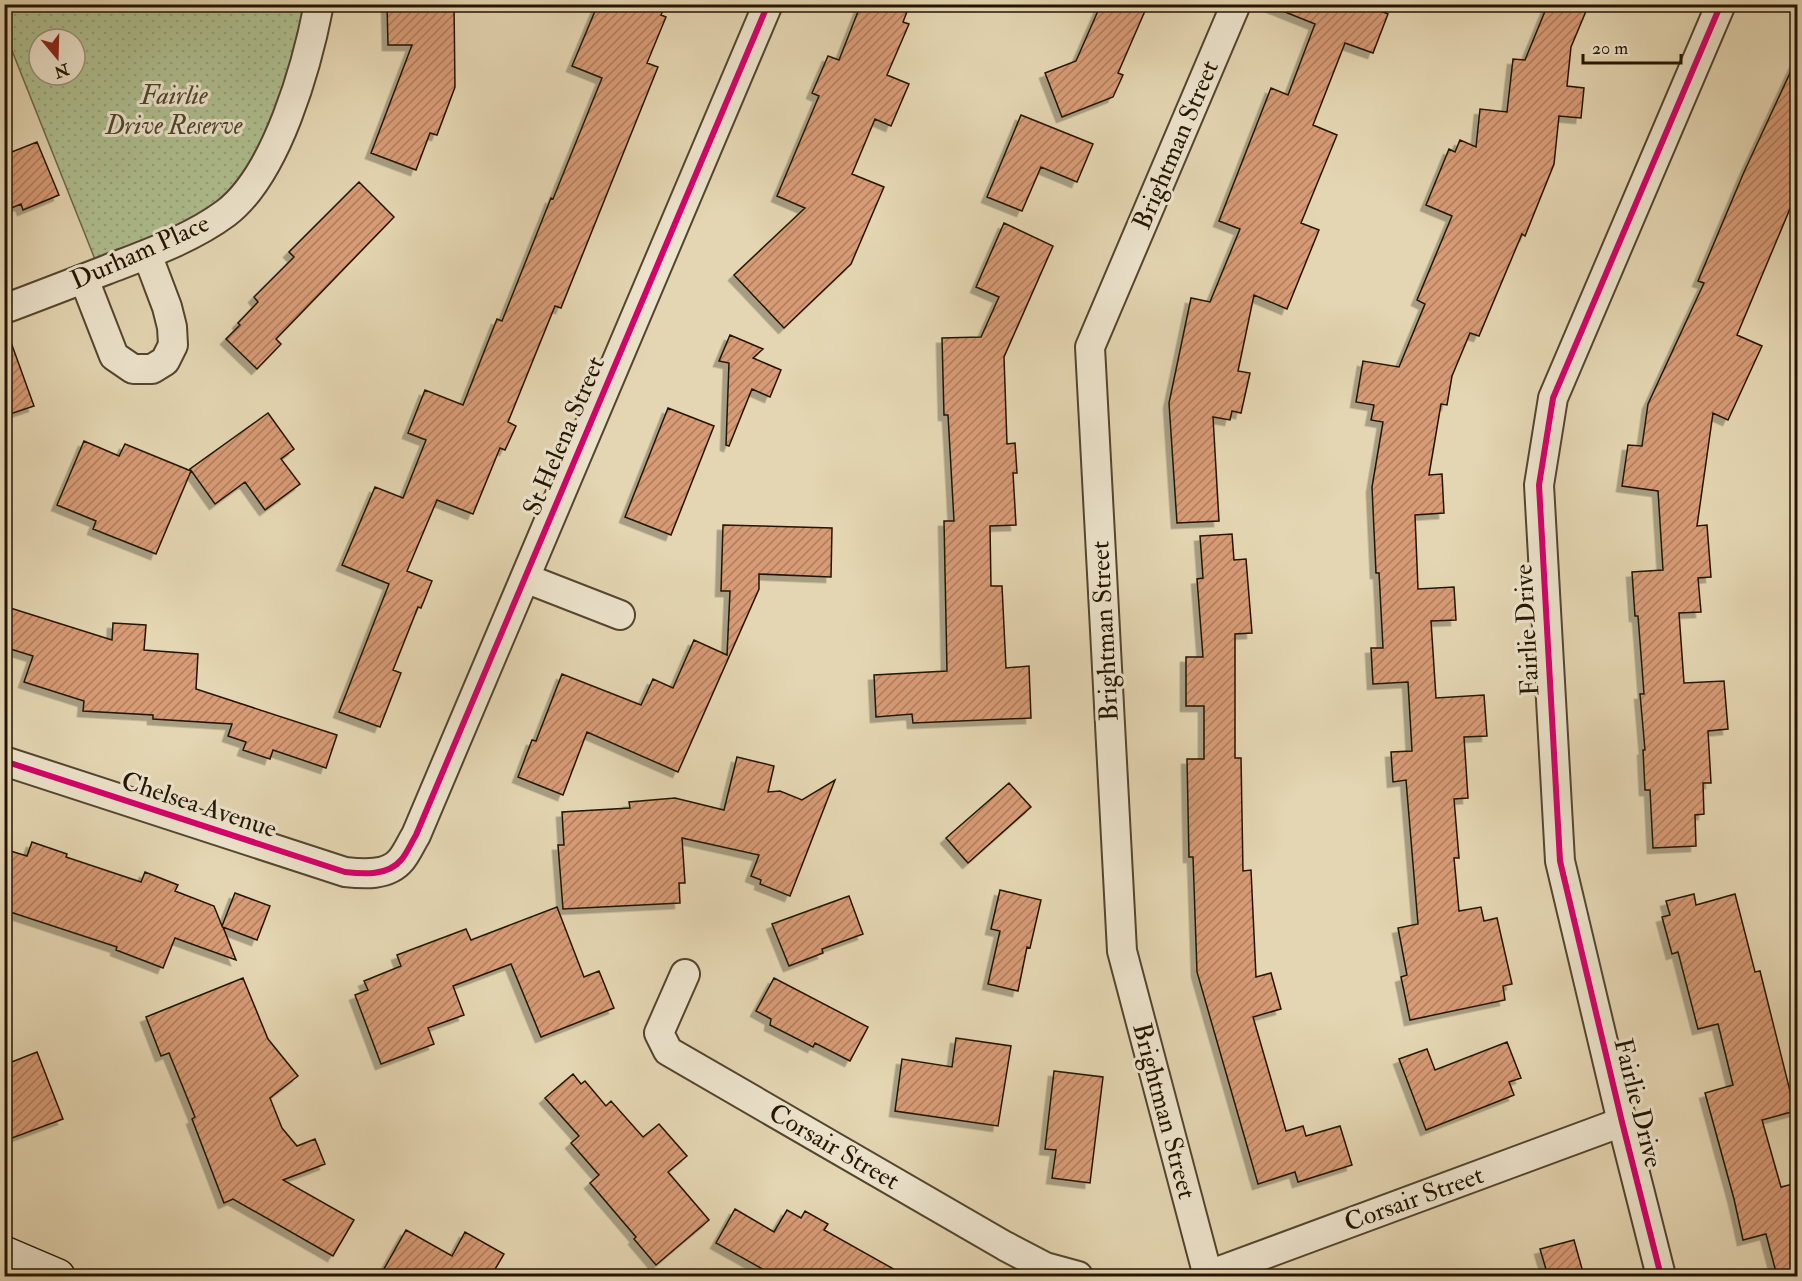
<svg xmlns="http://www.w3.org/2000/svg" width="1802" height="1281" viewBox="0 0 1802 1281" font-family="'IM FELL Double Pica',serif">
<defs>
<pattern id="grass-dots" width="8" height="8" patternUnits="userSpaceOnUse" patternTransform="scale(1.5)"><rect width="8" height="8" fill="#afbf90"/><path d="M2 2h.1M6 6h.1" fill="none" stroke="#96a37b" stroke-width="1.8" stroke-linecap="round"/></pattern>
<pattern id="building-hatch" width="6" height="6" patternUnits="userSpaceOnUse" patternTransform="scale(1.5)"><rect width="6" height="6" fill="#d79b75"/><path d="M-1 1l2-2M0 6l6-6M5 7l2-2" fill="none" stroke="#ae7d5e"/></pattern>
<filter id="shadow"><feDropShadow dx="-5.5" dy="5.5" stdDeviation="0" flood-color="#0004"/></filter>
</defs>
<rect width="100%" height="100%" fill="#e4d6b2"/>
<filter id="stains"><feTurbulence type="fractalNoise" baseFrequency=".00333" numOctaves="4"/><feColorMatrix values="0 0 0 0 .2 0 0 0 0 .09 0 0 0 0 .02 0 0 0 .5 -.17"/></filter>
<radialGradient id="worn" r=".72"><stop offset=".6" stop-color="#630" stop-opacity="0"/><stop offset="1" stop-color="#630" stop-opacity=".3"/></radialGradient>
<path fill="url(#grass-dots)" stroke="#6a6a49" stroke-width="1.5" fill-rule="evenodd" d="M5,5h314l-63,176 -156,91 -95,-239zM39,39h36v36h-36z"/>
<path fill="url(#building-hatch)" stroke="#241502" stroke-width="1.5" filter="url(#shadow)" d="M387,4h67l1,83 -18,48 -7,-2 -14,37 -45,-17 41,-108h-24z
M598,4h68l-5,11 5,2 -19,46 11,4 -97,241 -6,-2 -47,116 8,4 -11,24 -5,-2 -27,66 -36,-14 -30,71 25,10 -11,27 -3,-1 -25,63 8,3 -21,54 -41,-15 50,-128 -47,-19 33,-78 28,11 23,-58 -18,-7 17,-43 38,15 34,-86 5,2 49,-123 2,1 49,-121 -30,-12z
M861,4h49l-7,18 6,2 -22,51 22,9 -18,42 -16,-7 -23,55 32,13 -33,77 -67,64 -50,-53 71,-67 -28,-12 42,-100 -7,-3 16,-37 11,4z
M1101,4h47l-30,69 5,2 -10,22 -51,20 -17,-44 31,-12z
M1270,4h94l24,10 -15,39 -28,-10 -32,82 24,10 -36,88 18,7 -32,79 -33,-14 -16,76 12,2 -9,40 -9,-2 -2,9 -17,-3 6,104 -42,2 -8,-120 22,-105 19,4 30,-73 -21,-8 52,-133 17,7 27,-71 -45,-18z
M1548,4h41l-18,43 -4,39 17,2 -3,30 -22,-2 -5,48 -29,72 -3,-2 -43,102 -9,-3 -18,43 -5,29 -6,-1 -12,71 13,-1 2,39 -29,2 3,74 36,-2 2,33 -25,1 5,77 48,-3 3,41 -23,1 4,61 -14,1 5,59h-5l5,53 22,-4 3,14 13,-3 15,66 -9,2 2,14 -95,20 -9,-43 6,-2 -9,-47 20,-4 -12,-144 -13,2 -2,-30 21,-1 -4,-69 -35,2 -2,-36h12l-4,-75h-3l-4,-86 11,-65 -12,-2 3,-15 -18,-3 7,-41 36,6 26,-63 -8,-4 35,-84 -26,-11 23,-56 6,3 5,-12 16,7 4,-38 27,3 6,-53 12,1z
M1797,58v134l-60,143 25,11 -34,74 -15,-7 -16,113 10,-1 4,52 -13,1 3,34 -22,1 5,70 40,-2 4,48 -20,2 3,52h-8l1,31 -9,1 1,31 -43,2 -3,-58h-5l-2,-40h2l-5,-56h4l-6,-78h-3l-3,-44 31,-2 -5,-79 -36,-5 6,-41 14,1 6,-42 56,-121 -6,-2 46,-109z
M1021,115l72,29 -16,38 -36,-15 -19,44 -35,-14z
M37,142l22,53 -36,15 -2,-6 -17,7v-56z
M359,182l35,35 -118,122 5,5 -24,25 -31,-30 14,-14 -2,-2 20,-21 -4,-5 40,-40 -5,-5z
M1004,223l49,23 -49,111 3,87 8,-1 2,30h-4l3,52 -26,1 1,60h11l4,82 23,-2 2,52 -118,5 -1,-9 -36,3 -2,-42 73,-4 -3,-150h10l-6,-106h-4l-2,-77 39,-1 18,-40 -23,-10z
M8,334l26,72 -30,10v-81z
M730,335l33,14 -10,9 28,12 -11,27 -18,-8 -23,57 -3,-1 3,-82 -10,-2z
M668,408l46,18 -43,109 -46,-18z
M268,413l26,36 -13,10 19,25 -35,26 -20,-28 -30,22 -25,-35z
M84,441l35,15 6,-12 66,27 -35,83 -63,-25 3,-8 -39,-16z
M723,525l109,3 -1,49 -72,-3v15l-81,183 -91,-40 -24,63 -45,-18 14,-37 4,1 26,-67 79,31 12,-26 20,9 21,-48 33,15 3,-64h-9z
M1232,534l2,26 12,-1 6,74 -17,1v124h6l2,113 8,-1 5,107 15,-4 10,36 -28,8 33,114 17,-5 3,10 34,-10 12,39 -54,17 -3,-10 -37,12 -61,-212 -4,-115h-4l-2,-98h17v-53h-18v-49h17l-6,-78 6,-1 -3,-42z
M4,606l108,34 1,-17 33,2 -2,25 54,4 -2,35 141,46 -11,33 -53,-18 -3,9 -27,-9 3,-8 -18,-6 4,-12 -79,-5v-4l-70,-4 1,-10 -60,-19 9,-26 -29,-9z
M737,757l37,9 -6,26 12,-1 22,9 33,-20 -45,116 -30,-12 1,-4 -10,-4 8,-21 -77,-17 3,45h-6l1,20 -117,6 -5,-64h6l-2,-33 68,-4 -1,-6 46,-4 49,12z
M1009,783l22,24 -63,56 -22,-25z
M32,842l35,12 -1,3 75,25 4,-10 33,13 -3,6 39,15 8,20 13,-33 35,13 -13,34 -34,-13 13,33 -61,-22 -12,30 -47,-18 1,-3 -113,-37v-61l23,7z
M1000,890l41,10 -11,48 -3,-1 -9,44 -30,-7 12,-53 -9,-2z
M1694,894l2,11 39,-11 20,78 5,-1 35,140 -33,9 19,67 16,-4v93h-20l-11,-42 -23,6 -9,-41 -29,-106 28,-8 -15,-61 -20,5 -20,-77 -6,2 -10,-37 8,-2 -4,-14z
M849,896l14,38 -41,15 1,4 -34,13 -17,-42z
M557,907l27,70 15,-6 15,37 -73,29 -30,-73 -58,22 11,29 -36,13 6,16 -53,20 -26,-69 13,-5 -4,-9 37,-15 -4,-11 69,-26 5,11z
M243,978l25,61 30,37 -28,22 12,30 15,18 18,-7 10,25 -42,16 71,40 -21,36 -100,-57 -9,4 -32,-84 3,-2 -26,-64 -8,3 -15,-39z
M774,978l94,49 -18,34 -35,-18 -2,4 -43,-22 1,-6 -15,-8z
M956,1038l55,8 -13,80 -103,-15 7,-52 50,8z
M1507,1042l14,36 -12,4 5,13 -88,35 -27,-71 28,-10 8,21z
M37,1052l26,67 -59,22v-76z
M1054,1071l49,6 -13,106 -38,-5 4,-28 -11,-1z
M573,1074l8,10 4,-3 21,25 5,-5 32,36 16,-13 28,32 -19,16 41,48 -53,45 -22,-26 2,-2 -46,-54 9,-8 -28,-32 8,-7 -34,-38z
M735,1209l39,23 13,-22 14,8 4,-7 23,13 -4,6 82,46h-131l-59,-33z
M406,1230l46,26 13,-24 39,22 -13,22h-111z
M1574,1240l10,36h-36l-8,-27z"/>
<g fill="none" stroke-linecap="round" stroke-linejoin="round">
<g stroke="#54452e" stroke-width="32">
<path id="minor" d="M84,279l30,77 19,13h19l13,-8 8,-16 -1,-18 -5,-20 -20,-53
M4,309c35,-13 68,-26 102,-39 41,-16 85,-31 120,-57 51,-39 81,-147 93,-209
M525,578l95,37
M4,761l341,111c18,2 43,4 56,-12 6,-7 10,-17 15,-25l352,-831
M685,974l-26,59 9,18 337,195 40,21 33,9
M1206,1276l416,-154
M1208,1276l-86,-325 -32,-604 146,-343
M1661,1276l-39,-154 -62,-261 -21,-376 14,-87 168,-394"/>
</g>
<g stroke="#241502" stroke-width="36">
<path id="secondary" d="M4,1253l54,23"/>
</g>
<use href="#minor" stroke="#ede4cd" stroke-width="28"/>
<use href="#secondary" stroke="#ede4cd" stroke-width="33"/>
<g stroke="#ede4cd" stroke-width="10">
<path id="cycleway" d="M4,761l341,111c18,2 43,4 56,-12 6,-7 10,-17 15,-25l352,-831
M1661,1276l-39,-154 -62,-261 -21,-376 14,-87 168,-394"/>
</g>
<use href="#cycleway" stroke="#d6006c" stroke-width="6"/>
</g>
<g text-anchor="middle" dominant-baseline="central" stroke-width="6" stroke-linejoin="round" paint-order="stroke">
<g font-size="26" font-style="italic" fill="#4e482d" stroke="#ede4cd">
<text x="174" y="96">Fairlie<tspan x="174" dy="30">Drive Reserve</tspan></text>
</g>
<g font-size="26" fill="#241502" stroke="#ede4cd">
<text transform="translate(1176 145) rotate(-67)">Brightman Street</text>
<text transform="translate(140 252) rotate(-24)">Durham Place</text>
<text transform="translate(564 436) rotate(-67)">St Helena Street</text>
<text transform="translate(1527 630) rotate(-93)">Fairlie Drive</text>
<text transform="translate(1105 631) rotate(-93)">Brightman Street</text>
<text transform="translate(199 805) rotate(18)">Chelsea Avenue</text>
<text transform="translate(1638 1103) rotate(76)">Fairlie Drive</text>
<text transform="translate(1164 1111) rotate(75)">Brightman Street</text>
<text transform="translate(834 1147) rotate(30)">Corsair Street</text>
<text transform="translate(1414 1199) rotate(-20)">Corsair Street</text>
</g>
</g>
<rect width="1802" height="1281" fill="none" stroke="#e4d6b2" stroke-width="24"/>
<rect x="6" y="6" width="1790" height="1269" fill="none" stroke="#241502" stroke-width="3"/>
<rect x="12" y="12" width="1778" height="1257" fill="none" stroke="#241502" stroke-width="1.5"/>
<g transform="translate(57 57) rotate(161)"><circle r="28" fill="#ede4cd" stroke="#9d917c" stroke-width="1.5"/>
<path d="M0-4.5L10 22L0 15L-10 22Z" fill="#8f2418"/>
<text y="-9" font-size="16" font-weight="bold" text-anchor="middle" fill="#241502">N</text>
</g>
<path d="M1583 54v9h98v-9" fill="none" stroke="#241502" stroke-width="3"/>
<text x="1592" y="54" font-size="18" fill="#241502" stroke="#ede4cd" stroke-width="4.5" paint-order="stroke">20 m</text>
<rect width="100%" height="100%" filter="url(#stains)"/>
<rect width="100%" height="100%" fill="url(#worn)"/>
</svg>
